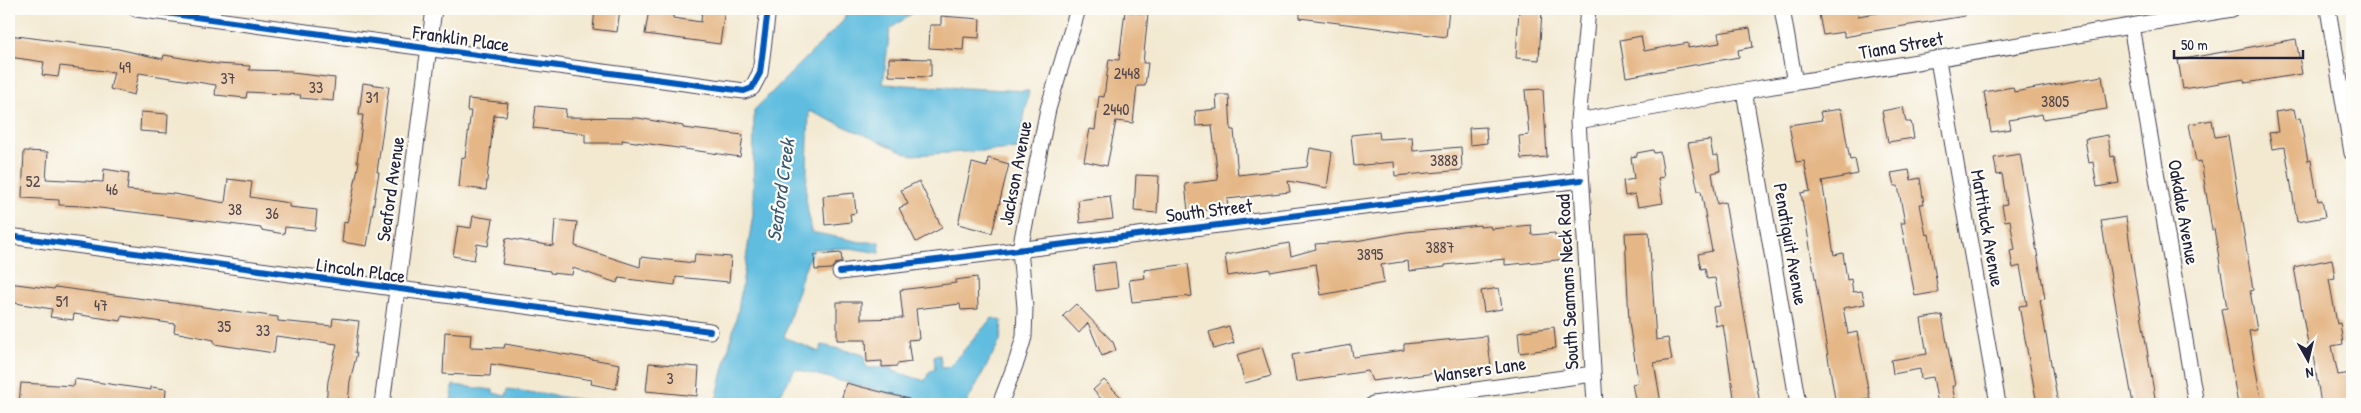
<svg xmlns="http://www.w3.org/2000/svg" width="2361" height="413" viewBox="0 0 2361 413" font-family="'Patrick Hand',sans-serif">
<rect width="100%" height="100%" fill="#fdfcf7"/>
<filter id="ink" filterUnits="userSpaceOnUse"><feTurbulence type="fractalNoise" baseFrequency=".02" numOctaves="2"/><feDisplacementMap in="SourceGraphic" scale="10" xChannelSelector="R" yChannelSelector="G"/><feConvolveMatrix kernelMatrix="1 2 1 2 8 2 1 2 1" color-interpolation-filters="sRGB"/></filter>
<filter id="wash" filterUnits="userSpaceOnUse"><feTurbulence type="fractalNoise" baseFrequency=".0096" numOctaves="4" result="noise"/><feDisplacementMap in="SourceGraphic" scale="20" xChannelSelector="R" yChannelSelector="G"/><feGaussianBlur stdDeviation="1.12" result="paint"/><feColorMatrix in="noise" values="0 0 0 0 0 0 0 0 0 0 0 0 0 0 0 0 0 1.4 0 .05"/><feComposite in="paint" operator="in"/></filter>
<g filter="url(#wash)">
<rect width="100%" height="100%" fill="#f3e9d1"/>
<path fill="#61bddf" stroke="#42708d" d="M849,9h69l-28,20 -7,55 146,7 -11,58 -107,6 -102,-44 -3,87 5,34 50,10h18l1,11 -30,-5 -37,1 -10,24 -19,64 35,15 3,-7 42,10 1,9 3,4 24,-1 1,4 32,10 4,-9 6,-3 -1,-13 6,-1 2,13 7,-1 43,-49 10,3 -2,20 -34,63h-58l2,-5 -115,-30 -20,35h-60l23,-93 15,-97 1,-104 88,-88z
M453,385l40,5v3l13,3 2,-7 103,15h-160z"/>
<g id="blocks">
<path fill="#e5b787" d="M595,9h25l-3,23 -24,-3z
M649,9h25l-1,9 28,4 1,-13h23l-5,35 -75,-10z
M1300,9h149l-3,28 -146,-19z
M1519,9h23l-3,51 -23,-2z
M1818,9h39l1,7 42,-7h64l1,7 -104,17v1l-17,3v-5l-21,3z
M1125,11l23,3 -5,49h5l-3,23h-8l-4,37 -17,-2 -9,45 -23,-5 6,-32 5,1 4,-34 5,1 5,-38 10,1z
M941,16l39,3 -1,19 -15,-1 -1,13 -34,-2 1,-23h11z
M1750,28l3,19 -15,3 1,7 -113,20 -6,-37 21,-4 3,15 44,-8v5l32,-5 -2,-10z
M9,35l109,14 45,10 1,-4 54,9 32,2 -1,4 43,1v2l43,5 -2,23 -33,-3 1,-3 -54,-3 -1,6 -31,-3 1,-10 -77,-12 -5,22 -24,-6 4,-17 -54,-6 -2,11 -16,-2 2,-13 -35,-5z
M2296,39l6,35 -57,9 -1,-4 -61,10 -5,-29z
M889,58l42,1v18l-42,-1z
M2102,76l5,33 -64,10 -1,-5 -33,6 2,9 -20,3 -7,-40 29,-5 1,5z
M363,83l26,4 -12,85h2l-12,74 -25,-4 2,-20 3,1 12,-61h-2l6,-47h-4z
M1543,89l4,68 -26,2 -2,-23 10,-1 -4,-45z
M1216,95h13l2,35h3l4,45 69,-8 3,-19 22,4 -5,36 -39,-7 2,11 -63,7 1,10 -40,2 -3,-27 33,-4 -6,-55 -16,1 -1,-15 22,-2z
M468,99l40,4 -2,13 -12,-1 -8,75 -27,-3 3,-30 3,1 6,-47h-4z
M536,106l30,3 -1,8 73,1 45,8v2l60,7 -3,22 -118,-17v3h-37v-9l-52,-6z
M1903,107l3,15h5l3,16 -26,4 -6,-31z
M1841,109l9,51 5,-1 3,15 -36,7 12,74 9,-2 4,27 4,-1 2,13 9,-1 3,13 -22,4 5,26 9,-2 13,67 -32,5 -1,-5h-2l-34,-206 9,-2 -6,-30 -8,1 -7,-37 33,-5 -2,-8z
M2294,109l2,10 4,-1 8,43 3,-1 7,41 4,-1 3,17 -28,5 -12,-75 -13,2 -3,-16 9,-1 -3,-20z
M141,112l27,2 -1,19 -27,-2z
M2212,120l3,17 13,-2 25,155 -3,1 7,39 -8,1 13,73h-24l-17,-95 6,-1 -9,-56 -4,-23 -2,1 -11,-69 -5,1 -7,-38z
M1486,127l1,16 -17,2 -1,-17z
M1379,132l1,7 32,-2 1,14 48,-4 1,23 -67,6 -1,-14 -40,4 -3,-31z
M2108,135l3,22 3,-1 5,27 -22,4 -4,-25 -4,1 -4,-24z
M1710,140l3,16 5,-1 2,16 -8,2 5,31 8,-2 35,202h-25l-12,-80 -7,2 -3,-19 7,-1 -5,-28 -8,1 -2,-11 -4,1 -3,-15 14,-3 -11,-60h-3l-10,-48z
M1653,150l1,3 6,-1 4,25 -6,1 5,25 -25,4 -3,-13 -10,2 -2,-15 11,-2 -3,-22 6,-1v-3z
M24,151l24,1 -2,27 57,3 1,-13 25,4 -2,17 47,4 51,9 3,-24 24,3 -2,15 39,6v4l28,3 -2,20 -30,-3 -1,7 -23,-4v-2l-87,-11 -91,-11 -24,-1v-5l-37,-2z
M2020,154l25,145 -5,1 18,104h-21l-18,-98 8,-1 -7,-39 -7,2 -3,-17 5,-1 -5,-30 -5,1 -3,-16 5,-1 -5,-30 -5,1 -3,-17z
M988,158l21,6 -17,69 -34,-9 14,-61 15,4z
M1909,170l2,10 9,-2 4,26h-4l6,31 3,-1 9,58 -23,4 -14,-73h4l-7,-37h-4l-3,-13z
M1136,175l23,1 -2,37 -23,-2z
M919,181l23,47 -26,14 -17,-34 9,-4 -7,-14z
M854,193l2,20 -6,1 1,8 -26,3 -2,-29z
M1110,196l3,23 -33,4 -2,-23z
M473,216l20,3 -5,27 -11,-2 -3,16 -21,-4 5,-30 13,2z
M2126,217l5,36 25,151h-23l-32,-183z
M555,220l22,2 -2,24 65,21 1,-10 53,6 1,-9 36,3 -2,25 -53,-5 -1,8 -56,-7 -2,5 -44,-15 -1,7 -22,-2v-2l-48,-7 4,-26 47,8z
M1480,225v2l10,-1 1,3 40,-4 1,10 23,-2v3h10l2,23 -62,6v-6l-60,6v2l-36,4 -1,-10 -27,4 3,18 -63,12 -5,-31 -46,8v-3l-42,7 -3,-21 64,-12 2,13 25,-7 -1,-5 41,-3 50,-9z
M1649,232l7,108 12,-2 4,22 -18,3 7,40 -25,1 -4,-20 5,-1 1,-3 -9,-58 -4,-89z
M841,253l1,9 -7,2 -4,5 -16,1 -1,-15z
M2332,259l3,19 -6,1 8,45 3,-1 3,21 -11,2 6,29 14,-2v31h-31l-9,-55 -3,1 -15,-83z
M1115,262l3,26 -22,3 -3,-26z
M1188,264l4,32 -60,6 -3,-22 16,-2 -1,-8z
M977,277l1,32 -17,1 -1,-6 -44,5 3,30 -11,1 3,22 -14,2v2l-15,1v-6l-15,1 -1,-22h-29v-38h24v17l42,-1 -3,-28 56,-7v-3z
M9,283l45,6 1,-2 223,30v4l54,5 1,-8 26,3 -4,32h2l-7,28 -2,23h-22l2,-23 9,-37 -61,-8 -2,17 -60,-9v-4l-40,-8 1,-8 -53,-8 -1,5 -47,-7 -1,6 -23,-3 2,-8 -43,-7z
M1499,288l3,21 -18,3 -3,-21z
M1076,304l37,38 3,8 -14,6 -14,-33 -9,10 -16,-17z
M1942,315l13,71h-3l4,18h-18l-5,-27 -12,2 -1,-10 -27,5 -2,-14 36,-6 -6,-35z
M1229,326l5,17 -20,6 -5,-17z
M1554,327l2,21 -36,5 -2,-21z
M445,332l26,2 -1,13 34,1 1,-4 115,20 -4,25 -25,-5 1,-4 -101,-16 -1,12 -47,-2z
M1487,336l4,30 -119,15 -4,-10 -72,11 -4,-27 59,-10 2,12 51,-7v-6z
M1262,347l9,29 -26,7 -8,-28z
M649,363l50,4 -2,29 -51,-5z
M75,379l76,11v-3l15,2 -1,15h-146l2,-21 53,3z
M1104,380l17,17 -8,7h-7l-13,-14z
M846,383l63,16 -1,5h-68z"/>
</g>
</g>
<g filter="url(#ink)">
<use href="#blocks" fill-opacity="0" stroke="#414052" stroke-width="1"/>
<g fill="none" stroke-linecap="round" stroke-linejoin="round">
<g stroke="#414052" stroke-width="17">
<path id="street" d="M136,9l608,82 8,-3 8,-15 8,-64
M1588,9l-10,112 17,283
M1782,9l13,74
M2328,9l24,144
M2131,26l65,378
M1938,60l60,344
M1744,91l54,313
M1578,121l166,-30 488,-82
M9,236l701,95
M840,272l741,-92
M382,404l52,-395
M1000,404l17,-44 7,-23 1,-29 -5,-59 28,-140 30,-100
M1373,404l220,-30"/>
</g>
<use href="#street" stroke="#fff" stroke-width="15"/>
<g stroke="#fdfcf7" stroke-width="9">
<path id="cycleway" d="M136,9l608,82 8,-3 8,-15 8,-64
M9,236l701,95
M840,272l741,-92"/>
</g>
<use href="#cycleway" stroke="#0057b8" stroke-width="6"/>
</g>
</g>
<g text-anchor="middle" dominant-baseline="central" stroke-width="4.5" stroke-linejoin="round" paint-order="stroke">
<g font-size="16" fill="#53474e">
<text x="125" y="67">49</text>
<text x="1127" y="73">2448</text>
<text x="228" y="78">37</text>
<text x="316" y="87">33</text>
<text x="372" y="97">31</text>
<text x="2055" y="101">3805</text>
<text x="1116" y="109">2440</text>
<text x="1444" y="160">3888</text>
<text x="33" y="181">52</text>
<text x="112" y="189">46</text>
<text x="235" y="209">38</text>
<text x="272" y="213">36</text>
<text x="1440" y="247">3887</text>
<text x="1370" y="254">3895</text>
<text x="62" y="301">51</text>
<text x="101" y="305">47</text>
<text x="224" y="326">35</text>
<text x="263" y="330">33</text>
<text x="670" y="378">3</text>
</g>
<g font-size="19" fill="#22223b" stroke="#fdfcf7">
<text transform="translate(461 38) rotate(8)">Franklin Place</text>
<text transform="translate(1901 45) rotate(-10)">Tiana Street</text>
<text transform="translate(1015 173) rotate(-79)">Jackson Avenue</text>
<text transform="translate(390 189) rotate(-82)">Seaford Avenue</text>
<text transform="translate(1209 210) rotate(-7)">South Street</text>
<text transform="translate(2184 212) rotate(80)">Oakdale Avenue</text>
<text transform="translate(1988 228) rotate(80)">Mattituck Avenue</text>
<text transform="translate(1791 244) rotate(80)">Penatiquit Avenue</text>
<text transform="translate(361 270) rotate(8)">Lincoln Place</text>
<text transform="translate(1567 282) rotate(-93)">South Seamans Neck Road</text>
<text transform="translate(1480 369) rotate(-8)">Wansers Lane</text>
</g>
<g font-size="20" font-style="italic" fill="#385874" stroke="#fdfcf7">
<text transform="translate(780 190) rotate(-82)">Seaford Creek</text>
</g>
</g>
<rect width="2361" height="413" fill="none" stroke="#fdfcf7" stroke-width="30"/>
<g transform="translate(2308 360) rotate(172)" stroke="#fdfcf7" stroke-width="4" paint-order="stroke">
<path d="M0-4L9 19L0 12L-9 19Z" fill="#22223b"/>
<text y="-8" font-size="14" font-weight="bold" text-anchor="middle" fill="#22223b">N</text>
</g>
<path d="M2174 50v8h129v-8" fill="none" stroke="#22223b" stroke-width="2.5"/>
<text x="2181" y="50" font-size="15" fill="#22223b" stroke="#fdfcf7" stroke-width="4" paint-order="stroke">50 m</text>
</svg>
